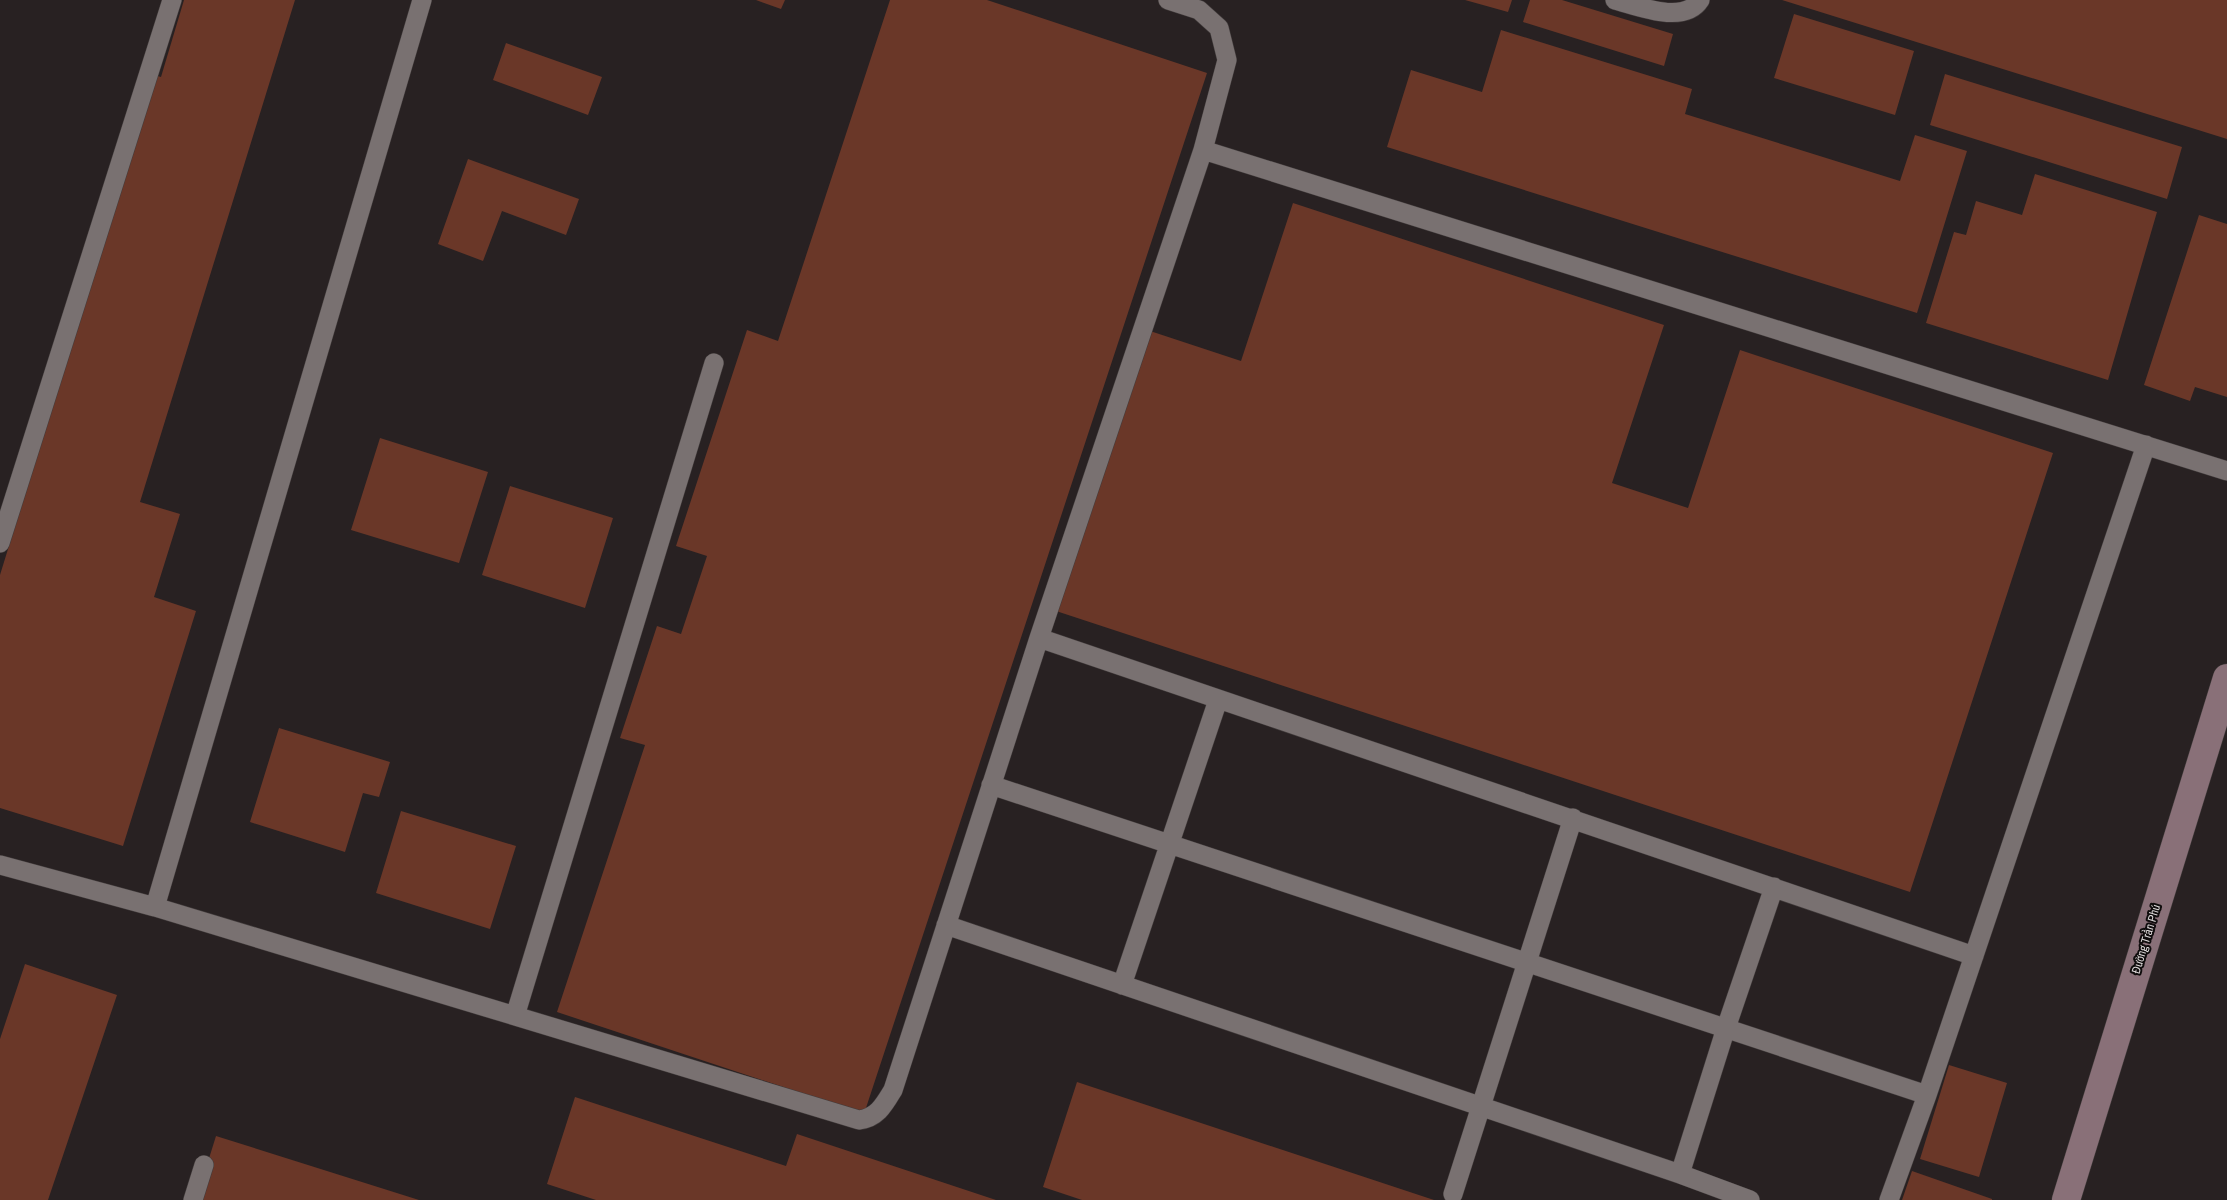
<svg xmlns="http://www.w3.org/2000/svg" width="2227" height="1200" viewBox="0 0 2227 1200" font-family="'Archivo Narrow',sans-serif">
<rect width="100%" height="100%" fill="#282122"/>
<path fill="#6a3728" d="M184,0h111l-155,502 40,12 -26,83 42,14 -73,235 -123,-38v-233l154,-500 7,2z
M756,0h29l-4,9z
M890,0h97l220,73 -343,1041 -307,-102 88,-267 -25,-7 37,-112 24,8 26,-78 -31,-10 71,-216 31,11z
M1465,0h47l-4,12z
M1530,0h32l111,34 -9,32 -141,-44z
M1782,0h445v139z
M1794,14l120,37 -19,64 -121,-37z
M1501,30l191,59 -7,25 215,67 15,-46 52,16 -50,162 -530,-166 24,-77 71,22z
M506,43l96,34 -14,38 -95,-35z
M1945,74l237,73 -15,52 -237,-74z
M468,159l111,40 -13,36 -64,-24 -19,50 -45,-17z
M2035,174l122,38 -49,168 -182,-57 28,-91 12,3 10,-34 46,14z
M1293,203l371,122 -52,158 76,25 52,-158 313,103 -143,439 -857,-282 91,-281 97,32z
M2199,215l28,9v173l-32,-10 -5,14 -46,-16z
M380,438l108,34 -29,91 -108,-33z
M510,486l103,32 -28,90 -103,-33z
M279,728l111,34 -11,35 -16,-4 -18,59 -95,-30z
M401,811l115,35 -26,83 -114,-36z
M25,964l92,31 -69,205h-48v-161z
M1949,1065l58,18 -28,94 -59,-18z
M1077,1082l357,118h-352l-39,-13z
M575,1097l211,69 11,-32 199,66h-400l-49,-16z
M216,1136l203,64h-223z
M1912,1171l80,28v1h-90z"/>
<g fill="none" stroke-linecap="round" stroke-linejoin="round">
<g stroke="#423c3c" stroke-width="20">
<path id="service" d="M1168,0l31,10 20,18 8,32 -24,90
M1615,0c23,6 69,25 85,0
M0,543l172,-543
M1039,638l935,318
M991,785l936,310
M0,865l155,42 704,213c18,-2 25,-15 34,-30l146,-452 164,-488 1024,321
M155,907l267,-907
M946,925l734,249 70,26
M1122,985l96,-285
M515,1016l199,-653
M1680,1174l46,-146 48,-141
M1453,1194l120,-376
M193,1200l11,-35
M1889,1200l38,-105 219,-650"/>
</g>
<g stroke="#423c3c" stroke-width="29">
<path id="secondary" d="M2066,1200l161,-522"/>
</g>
<use href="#service" stroke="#797171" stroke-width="19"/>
<use href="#secondary" stroke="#897078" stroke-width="28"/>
</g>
<g text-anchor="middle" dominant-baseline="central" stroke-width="4" stroke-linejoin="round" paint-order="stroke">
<g font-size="12" fill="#dcd8d8" stroke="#0f0c0c">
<text transform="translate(2146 939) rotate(-73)">Đường Trần Phú</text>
</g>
</g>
</svg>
